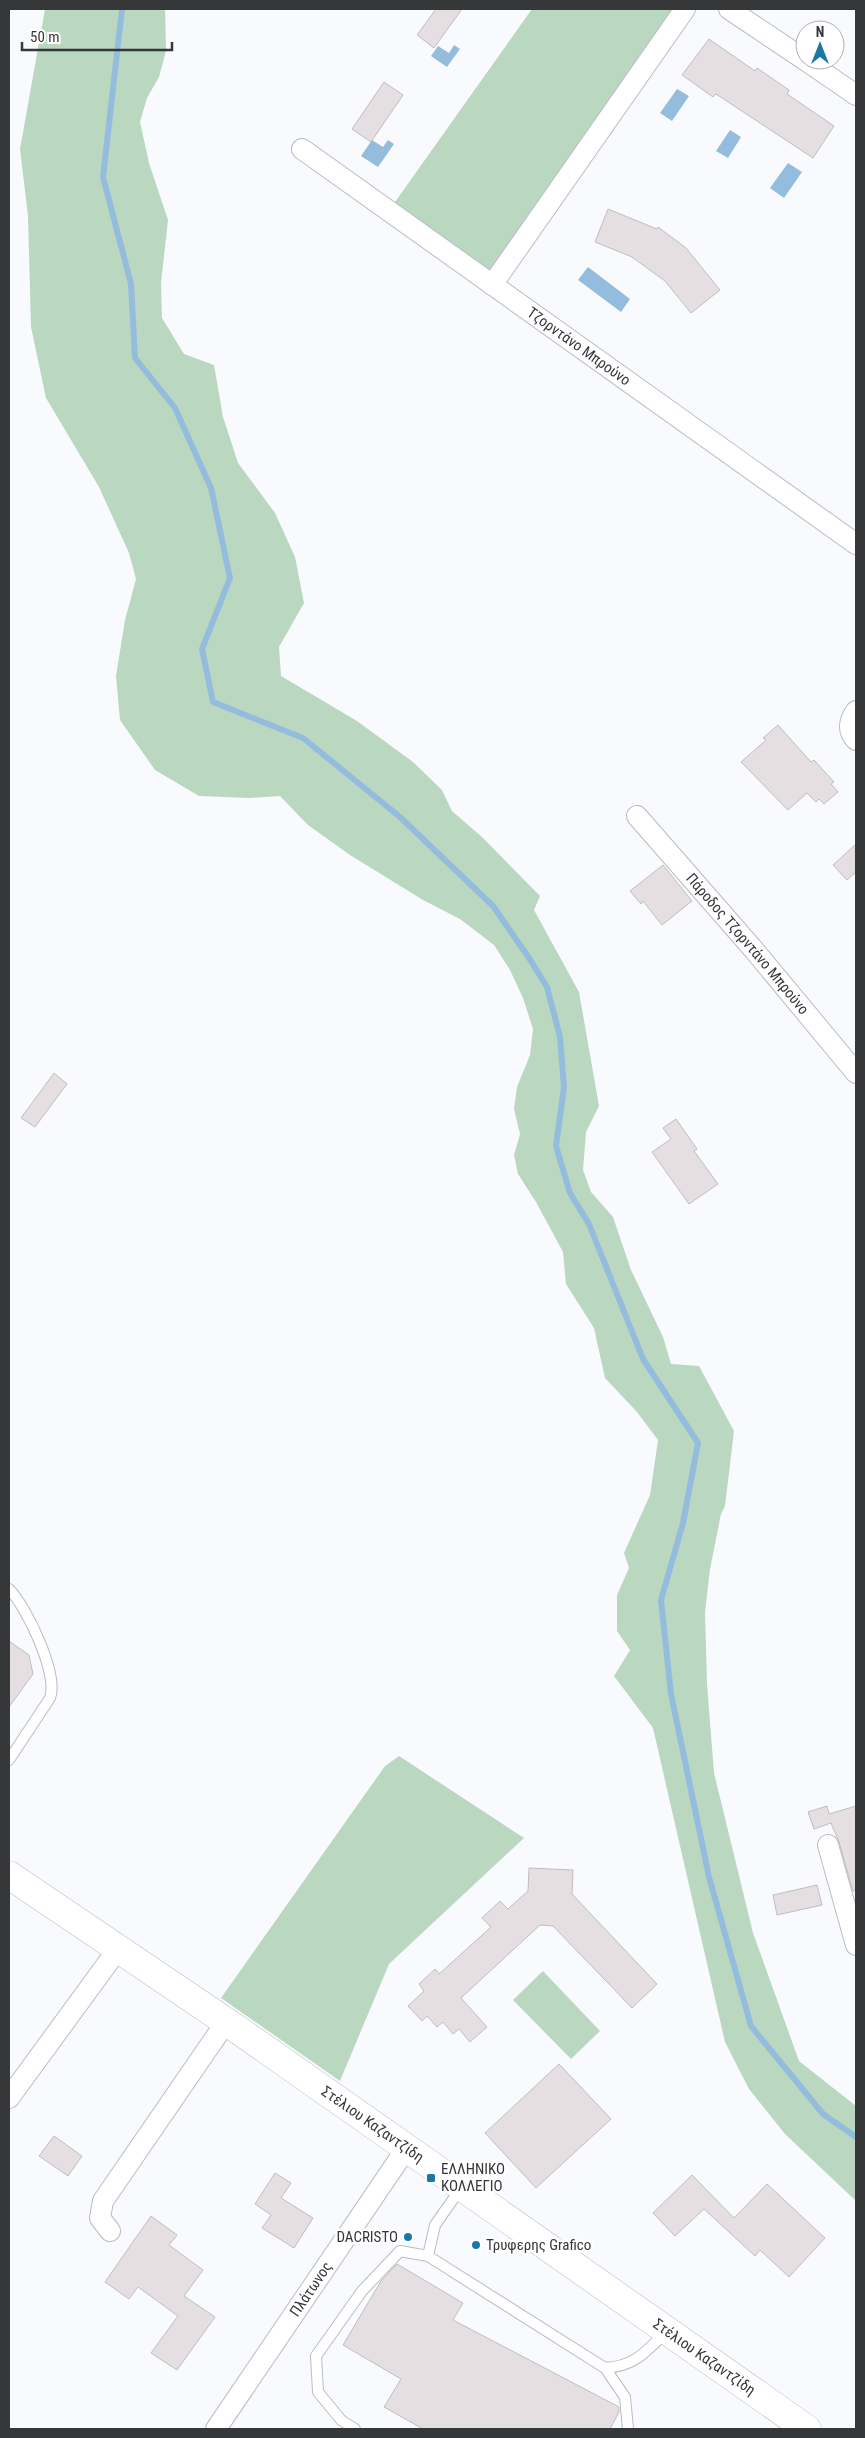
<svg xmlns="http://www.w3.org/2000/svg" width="865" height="2438" viewBox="0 0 865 2438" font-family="'Roboto Condensed',sans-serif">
<rect width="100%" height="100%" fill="#f9fafe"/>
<path fill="#bad7c0" d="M45,9h120l1,42 -7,26 -12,21 -7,24 9,41 19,57 -7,63 1,35 22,36 30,11 9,52 15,46 37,50 20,44 9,46 -25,44 2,29 76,45 56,41 29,28 10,21 31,27 57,58 -6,14 45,82 20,114 -13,26 -3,38 8,22 22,25 18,53 32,67 8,27 28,2 35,65 -9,75 -4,8 -11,55 -5,43 2,72 7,89 39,160 46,128 57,45v95l-71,-67 -36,-45 -24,-47 -72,-314 -39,-52 16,-26 -13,-19v-36l12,-27 -5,-15 26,-58 8,-55 -21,-28 -32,-34 -11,-50 -28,-44 -3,-32 -27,-50 -18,-28 -4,-19 6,-21 -6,-25 3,-22 13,-32 3,-26 -10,-31 -13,-28 -16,-25 -34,-26 -37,-19 -73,-45 -42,-30 -28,-29 -31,2 -50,-2 -44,-26 -35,-50 -4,-44 9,-56 11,-41 -7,-26 -30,-66 -53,-89 -15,-71 -3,-111 -8,-67z
M532,9h148l-187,265 -98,-68v-4z
M399,1756l125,82 -135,126 -49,117 -119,-83 164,-232z
M543,1971l57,60 -29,28 -58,-59z"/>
<path fill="#94bddd" d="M454,45l6,4 -13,18 -16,-11 7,-10 11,7z
M677,89l12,7 -17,25 -12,-8z
M730,130l11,7 -13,21 -12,-7z
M372,140l11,7 5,-7 6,4 -16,23 -17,-11z
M788,163l14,9 -18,26 -14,-10z
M588,267l42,32 -9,13 -43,-32z"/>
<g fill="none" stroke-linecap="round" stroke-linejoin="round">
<path stroke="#94bddd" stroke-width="6" d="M122,9l-19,168 28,107 4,74 40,50 36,80 19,90 -28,71 11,53 90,36 97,79 93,89 36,52 18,29 13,50 4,50 -8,59 14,47 19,31 54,135 55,84 -15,80 -22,77 10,94 38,183 42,149 72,88 33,23"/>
</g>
<path fill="#e6dfe2" stroke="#c3bcbf" d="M436,9h26l-28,39 -17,-13z
M709,39l46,32 2,-3 32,22 -2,4 47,32 -21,32 -97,-64 -3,3 -31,-22z
M384,82l19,13 -32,47 -19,-13z
M608,209l49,20 1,-2 28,21 34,42 -29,23 -26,-32 -33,-24 -37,-15z
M778,725l33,37 3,-2 20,22 -3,2 7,8 -14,12 -5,-5 -3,3 -9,-9 -19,17 -47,-48 25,-22 -3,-2z
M856,844v28l-9,8 -14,-15z
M663,865l29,36 -30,24 -19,-24 -2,3 -11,-13z
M54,1073l13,11 -32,43 -14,-9z
M676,1119l21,30 -3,2 24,33 -29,20 -37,-52 19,-13 -8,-11z
M9,1641l20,14 4,19 -24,33z
M827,1806l2,8 27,-8v85h-3l-14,-49 -8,-19 -17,6 -6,-17z
M529,1868l44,2 -1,24 85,90 -25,24 -79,-82 -13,-1 -79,73 26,29 -17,15 -11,-13 -6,5 -10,-12 -6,5 -10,-11 -5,5 -14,-15 16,-15 -5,-7 16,-15 4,5 52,-47 -9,-9 18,-17 8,8 20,-18z
M817,1885l5,20 -45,10 -4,-20z
M559,2064l52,55 -75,69 -51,-55z
M54,2136l28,20 -14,20 -29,-20z
M275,2173l16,10 -10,15 32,20 -19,30 -32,-20 9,-13 -16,-11z
M692,2175l42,43 33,-34 58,54 -36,39 -29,-27 -5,6 -51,-47 -29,27 -22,-23z
M151,2216l26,19 -8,10 34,25 -19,26 31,21 -38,53 -26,-17 27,-37 -40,-29 -9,12 -24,-17z
M397,2264l66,39 -10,17 166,87v5l-9,17h-187l-39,-22 17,-28 -58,-34 38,-64z"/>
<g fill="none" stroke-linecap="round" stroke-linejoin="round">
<g stroke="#babcc2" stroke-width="12">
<path id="service" d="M9,1589c17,17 50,85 41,109l-41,62
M461,2188l-26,37 -7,31 177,112c31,-2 40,-16 62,-37
M605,2368l20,29 3,32
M355,2429l-14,-9 -23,-28 -2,-36 46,-65 38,-40 28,5"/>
</g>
<g stroke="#babcc2" stroke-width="22">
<g id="minor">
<path d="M729,9l76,51"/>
<path d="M805,60l51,35"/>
<path id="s1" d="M302,149l554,395"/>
<path d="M492,285l193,-276"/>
<path d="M856,711c-7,10 -9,20 0,29"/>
<path id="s2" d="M637,816l117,134 102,123"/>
<path d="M828,1845l28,100"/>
<path d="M9,2098l109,-149"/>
<path d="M110,2231l-10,-13 3,-17 123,-179"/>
<path id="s3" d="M216,2429l190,-280"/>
</g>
</g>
<g stroke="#babcc2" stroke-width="29">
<g id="secondary">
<path id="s4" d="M9,1875l225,152 573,402"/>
</g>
</g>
<use href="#service" stroke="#fff" stroke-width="10"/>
<use href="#minor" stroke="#fff" stroke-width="20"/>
<use href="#secondary" stroke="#fff" stroke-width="28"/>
</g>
<g fill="#1b78a6" stroke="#fff" stroke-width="2">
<rect x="426" y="2173" width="10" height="10" rx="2.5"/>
<circle cx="408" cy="2237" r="5"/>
<circle cx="476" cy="2245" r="5"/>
</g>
<g text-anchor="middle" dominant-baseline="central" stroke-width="5" stroke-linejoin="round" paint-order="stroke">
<g font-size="15" fill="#363739" stroke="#fff">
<text stroke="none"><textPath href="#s1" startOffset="340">Τζορντάνο Μπρούνο</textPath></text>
<text stroke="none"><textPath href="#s2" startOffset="169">Πάροδος Τζορντάνο Μπρούνο</textPath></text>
<text stroke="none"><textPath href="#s4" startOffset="441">Στέλιου Καζαντζίδη</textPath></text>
<text stroke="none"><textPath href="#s3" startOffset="169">Πλάτωνος</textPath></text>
<text stroke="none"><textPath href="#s4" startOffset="846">Στέλιου Καζαντζίδη</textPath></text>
</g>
<g font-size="15" fill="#363739" stroke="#fff" text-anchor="start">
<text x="441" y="2169">ΕΛΛΗΝΙΚΟ<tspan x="441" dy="17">ΚΟΛΛΕΓΙΟ</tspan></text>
<text x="398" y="2237" text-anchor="end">DACRISTO</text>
<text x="486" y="2245">Τρυφερης Grafico</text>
</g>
</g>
<rect width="865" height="2438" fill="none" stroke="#363739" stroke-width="20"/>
<g transform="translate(820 45)"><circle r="24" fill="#ffffff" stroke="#afafb0"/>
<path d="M0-4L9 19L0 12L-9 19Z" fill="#1b78a6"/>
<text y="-8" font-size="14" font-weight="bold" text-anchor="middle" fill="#363739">N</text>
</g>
<path d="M22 42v8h150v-8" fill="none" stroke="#363739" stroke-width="2.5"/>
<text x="30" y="42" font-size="15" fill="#363739" stroke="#ffffff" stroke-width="4" paint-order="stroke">50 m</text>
</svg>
